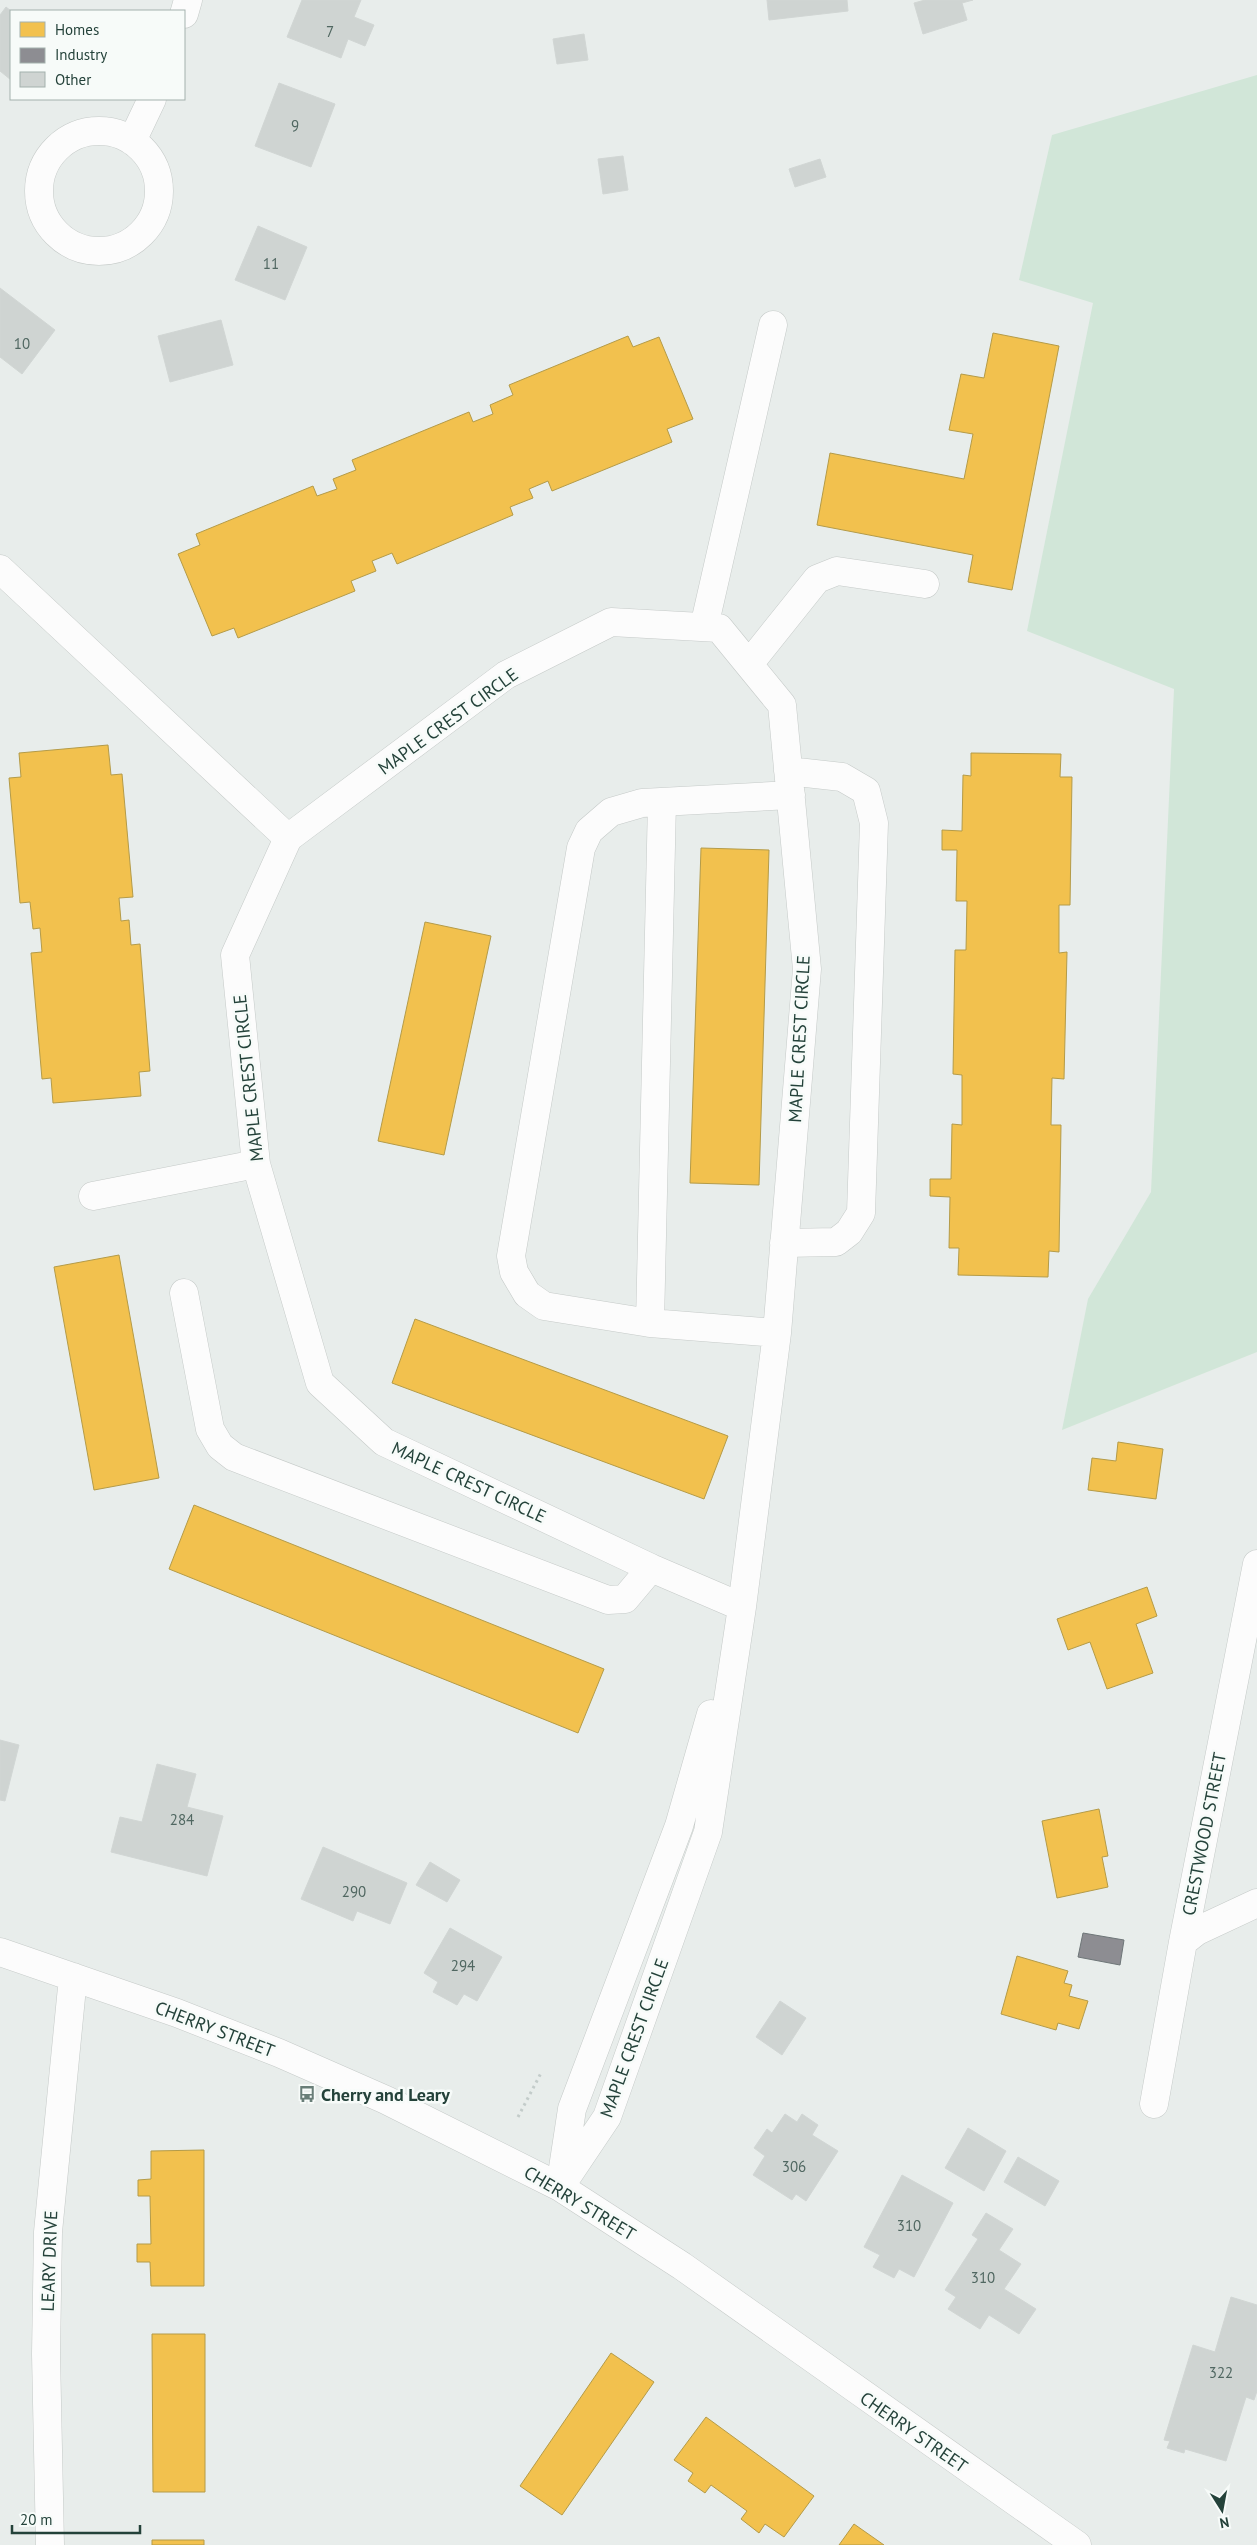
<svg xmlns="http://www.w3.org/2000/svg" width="1257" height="2545" viewBox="0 0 1257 2545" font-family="'PT Sans',sans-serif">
<rect width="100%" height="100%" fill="#e8edeb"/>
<path fill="#d1e6d8" d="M1257,75v1277l-195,78 26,-131 63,-107 23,-503 -147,-58 66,-328 -74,-23 33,-145z"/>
<path fill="#f2c14e" stroke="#b49b48" d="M993,333l66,13 -47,244 -44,-8 5,-27 -156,-30 13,-72 134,26 9,-45 -24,-4 12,-56 23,4z
M628,336l5,11 26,-10 34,82 -26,10 5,13 -120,49 -4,-10 -19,8 4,9 -23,9 3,8 -116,49 -5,-11 -20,8 4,10 -25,10 4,10 -117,47 -4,-10 -22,8 -34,-82 22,-9 -4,-11 117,-48 4,10 20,-7 -4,-10 23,-9 -4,-10 117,-48 4,10 20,-8 -3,-9 23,-10 -4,-10z
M108,745l3,30 11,-1 11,123 -14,1 2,23 8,-1 2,25 9,-1 10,127 -11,1 2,24 -88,7 -2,-25 -9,1 -11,-126 11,-1 -2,-24 -7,1 -3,-27 -10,1 -11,-125 12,-1 -2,-24z
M971,753l90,1 -1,23h12l-2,128h-11v48l8,-1 -3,127 -12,-1 -1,47h10l-2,127 -10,-1 -1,26 -90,-2 1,-27h-10l1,-51 -20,-1v-17h21l1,-55 10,1v-50l-9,-1 2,-124h11l1,-49h-11l1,-51h-15v-20l20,1 1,-56 8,1z
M701,848l68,2 -10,335 -69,-2z
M425,922l66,14 -47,219 -66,-14z
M119,1255l40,223 -65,12 -40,-223z
M415,1319l313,117 -24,63 -312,-116z
M1118,1442l45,7 -7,50 -68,-9 4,-32 24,3z
M194,1505l410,164 -26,64 -409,-164z
M1147,1587l10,29 -21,8 17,49 -46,16 -17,-47 -22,8 -11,-31z
M1099,1809l9,47 -6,1 6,30 -51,11 -15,-77z
M1017,1956l51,15 -4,12 8,2 -3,11 19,5 -9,28 -21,-6 -2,7 -55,-16z
M204,2150v136h-53l-1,-24h-13v-18h14l-1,-48h-12v-16l13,-1v-28z
M152,2334h53v158h-52z
M611,2353l43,29 -92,133 -42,-29z
M706,2417l108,79 -30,41 -19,-13 -6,9 -18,-14 6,-8 -36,-26 -6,8 -17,-12 5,-8 -19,-13z
M854,2524l30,21h-45z
M152,2540h52v5h-52z"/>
<path fill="#8d8d92" stroke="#6e7678" d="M1083,1933l41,7 -4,25 -42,-8z"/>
<path fill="#cfd4d2" stroke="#d1d6d4" d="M302,0h59l-7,17 20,8 -9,21 -17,-7 -7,19 -54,-21z
M767,0h80l1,11 -79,9z
M925,0h48l-11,3 5,17 -44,14 -9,-31z
M6,7l5,4v69l-11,-9v-56z
M584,34l4,26 -31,4 -4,-25z
M279,83l56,21 -24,63 -56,-21z
M623,156l5,34 -25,4 -5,-35z
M820,159l6,18 -31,10 -6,-18z
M258,226l49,21 -22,53 -50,-20z
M0,288l55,42 -33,44 -22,-17z
M221,320l12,45 -63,17 -12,-46z
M0,1740l19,5 -14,56 -5,-1z
M157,1764l39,10 -9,33 36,9 -16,60 -96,-24 9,-35 22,5z
M323,1847l84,36 -17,41 -33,-13 -4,10 -52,-22z
M430,1862l30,18 -13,22 -31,-17z
M450,1928l52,29 -25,44 -13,-7 -7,11 -24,-13 5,-10 -14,-9z
M780,2001l26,17 -24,37 -26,-18z
M785,2114l12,8 5,-8 16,11 -6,10 26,16 -32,50 -10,-7 -4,6 -39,-25 12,-19 -11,-8 13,-19 5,4z
M968,2128l38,23 -22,40 -39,-23z
M1018,2157l41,24 -14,25 -41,-24z
M902,2175l51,28 -39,74 -15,-8 -5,9 -21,-11 7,-12 -16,-8z
M986,2213l27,16 -14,21 22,14 -17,25 32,20 -17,25 -30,-19 -9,14 -32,-20 8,-12 -11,-7 33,-51 -6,-4z
M1231,2297l26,8v86l-3,9 -8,-3 -20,64 -41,-12 -1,4 -17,-5 3,-7 -6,-1 29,-95 22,7z"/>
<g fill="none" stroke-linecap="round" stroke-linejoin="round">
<g stroke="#c5cac8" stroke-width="29">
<path id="minor" d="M184,14l4,-14
M39 191a60 60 0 1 1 120 0a60 60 0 1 1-120 0Z
M132,141l20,-42
M0,569l288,269
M704,627l69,-302
M749,664l68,-85 20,-8 88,13
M93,1196l163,-32
M784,1243l52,-1 13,-10 12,-19 13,-390 -8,-32 -24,-14 -54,-6
M184,1293l26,136 10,17 14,11 374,143 17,-1 26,-31
M650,1323l12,-521
M777,1333l-127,-10 -106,-17 -17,-12 -13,-22 -3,-16 70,-408 8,-17 22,-19 31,-9 149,-8
M1183,1942l14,-11 60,-28
M0,1952l177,61 102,40 107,47 174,87 122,79 395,279
M1154,2104l29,-162 74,-378
M561,2181l11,-72 107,-283 32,-112
M560,2187l47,-70 101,-285 34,-225 35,-274 30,-364 -25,-264 -63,-77 -108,-6 -105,53 -218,163 -53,117 21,209 64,219 64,59 267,126 91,39
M50,2545l-4,-191 2,-122 25,-255"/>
</g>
<path stroke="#c3ccca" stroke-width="3" stroke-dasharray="2.5 4" stroke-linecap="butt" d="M518,2117l23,-44"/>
<use href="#minor" stroke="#fcfcfc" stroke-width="28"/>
</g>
<defs>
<g id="bus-bare" transform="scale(1.35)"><path d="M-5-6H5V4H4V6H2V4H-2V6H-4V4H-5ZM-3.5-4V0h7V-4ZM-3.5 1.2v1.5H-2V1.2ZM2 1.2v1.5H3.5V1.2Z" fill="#697e78" stroke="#f7fbf9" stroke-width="2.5" paint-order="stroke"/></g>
</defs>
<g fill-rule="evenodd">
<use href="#bus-bare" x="307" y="2094"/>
</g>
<g text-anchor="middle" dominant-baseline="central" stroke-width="5" stroke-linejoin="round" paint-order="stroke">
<g font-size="15" fill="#506761">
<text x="330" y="31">7</text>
<text x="295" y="125">9</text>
<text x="271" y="263">11</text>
<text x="22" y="343">10</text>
<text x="182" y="1819">284</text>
<text x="354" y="1891">290</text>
<text x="463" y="1965">294</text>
<text x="794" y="2166">306</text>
<text x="909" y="2225">310</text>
<text x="983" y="2277">310</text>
<text x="1221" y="2372">322</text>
</g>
<g font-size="18" fill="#24423a" stroke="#f7fbf9">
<text transform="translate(448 721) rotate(-36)">MAPLE CREST CIRCLE</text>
<text transform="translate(799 1039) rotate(-87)">MAPLE CREST CIRCLE</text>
<text transform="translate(248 1078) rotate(-96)">MAPLE CREST CIRCLE</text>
<text transform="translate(469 1482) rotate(25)">MAPLE CREST CIRCLE</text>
<text transform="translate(1204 1834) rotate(-79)">CRESTWOOD STREET</text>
<text transform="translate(215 2029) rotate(21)">CHERRY STREET</text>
<text transform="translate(634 2038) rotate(-70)">MAPLE CREST CIRCLE</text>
<text transform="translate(580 2203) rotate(31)">CHERRY STREET</text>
<text transform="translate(49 2261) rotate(-88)">LEARY DRIVE</text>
<text transform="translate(914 2432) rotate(35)">CHERRY STREET</text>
</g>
<g font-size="18" font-weight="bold" fill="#24423a" stroke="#f7fbf9" text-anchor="start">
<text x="321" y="2094">Cherry and Leary</text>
</g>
</g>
<rect x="10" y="10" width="175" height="90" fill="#f7fbf9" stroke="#a3b1ad"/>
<rect x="20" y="22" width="25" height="15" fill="#f2c14e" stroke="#a3b1ad"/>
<text x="55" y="35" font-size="15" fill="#24423a">Homes</text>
<rect x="20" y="48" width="25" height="15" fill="#8d8d92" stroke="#a3b1ad"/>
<text x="55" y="60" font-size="15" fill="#24423a">Industry</text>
<rect x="20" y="72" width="25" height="15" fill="#cfd4d2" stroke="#a3b1ad"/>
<text x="55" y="85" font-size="15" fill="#24423a">Other</text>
<g transform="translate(1222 2510) rotate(169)" stroke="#f7fbf9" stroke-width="4" paint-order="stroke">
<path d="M0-4L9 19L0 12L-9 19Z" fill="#24423a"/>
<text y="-8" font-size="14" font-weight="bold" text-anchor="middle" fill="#24423a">N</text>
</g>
<path d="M12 2525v8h128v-8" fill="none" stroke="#24423a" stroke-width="2.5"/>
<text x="20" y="2525" font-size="15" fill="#24423a" stroke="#f7fbf9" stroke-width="4" paint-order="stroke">20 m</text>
</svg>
